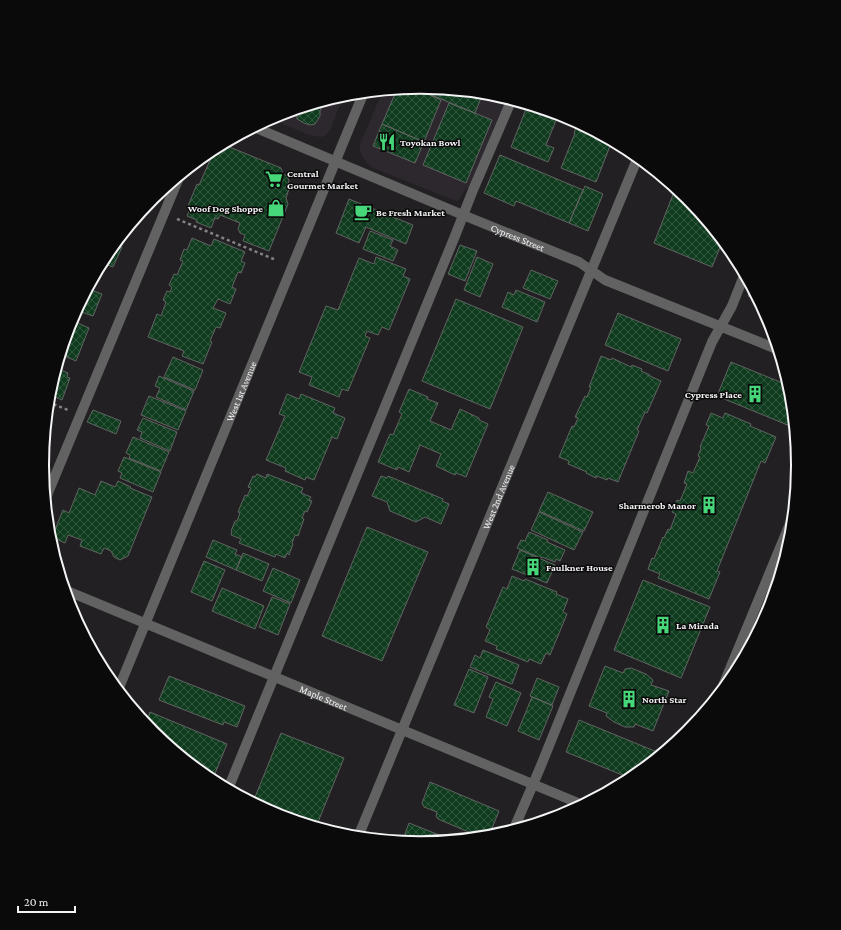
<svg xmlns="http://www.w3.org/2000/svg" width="841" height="930" viewBox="0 0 841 930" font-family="'Crimson Pro',serif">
<defs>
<pattern id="building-cross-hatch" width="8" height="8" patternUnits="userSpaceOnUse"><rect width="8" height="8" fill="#0f3b1e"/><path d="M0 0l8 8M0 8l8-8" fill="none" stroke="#33583f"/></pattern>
</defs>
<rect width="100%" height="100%" fill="#222022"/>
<path fill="#2d272e" d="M421,87l74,7 17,5 -39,91 -7,-2 -8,13h-2l-83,-33 -6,-5 -6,-8 -1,-6v-5l23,-54z
M344,95l-14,35 -4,5 -4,2 -10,-1 -42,-17 6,-4z"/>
<path fill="url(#building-cross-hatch)" stroke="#616462" d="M412,87h9l62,6 -8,20z
M412,87l29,13 -17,42 -42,-18 15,-35z
M324,101l-4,10v5l-5,8 -5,1 -6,-2 -7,-4v-3l-10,-4z
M449,103l43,17 -26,63 -43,-18z
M528,104l31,9 -13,32 8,3 -6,14 -37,-15z
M578,122l32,17 -3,6 3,1 -14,36 -35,-14 14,-35h-1z
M382,124l42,18 -9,21 -42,-17z
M222,144l59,24 2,6 4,2 2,5 -3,7 3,1 -3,9 2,6 -19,47 -26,-10 2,-6 -5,-2 -2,-4 2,-6 -20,-8 -2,4 -3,-1 -4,10 -15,-6 1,-2 -10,-4 4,-9 -3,-1 9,-22 2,1 13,-29h2l4,-10z
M500,155l83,35 -14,33 -53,-22 -2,5 -30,-13z
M585,186l18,8 -15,37 -19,-8z
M676,187l12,11 35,42 -11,27 -58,-24z
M349,199l64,26 -7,19 -40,-17 -7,16 -23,-10z
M370,231l23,9 -3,6 8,4 -5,11 -30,-12z
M192,238l19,8 3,-7 31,13 -4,9 4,2 -4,10 -3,-1 -6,15 4,2 -6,15 -12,-5 -5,9 13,5 -6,15 -4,-1 -6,14 2,1 -9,22 -21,-8 2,-5 -36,-14 9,-23 4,2 5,-14 -3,-2 4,-9 3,1 2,-5 -3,-2 5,-11 3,1 6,-14 -3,-1 4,-11 3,1z
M115,244l7,3 -9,20 -11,-4 -11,27 11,4 -9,22 -17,-6 30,-55z
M460,245l17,6 -12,30 -17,-7z
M376,257l30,12 -3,7 7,3 -21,51 -7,-3 -4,8 -11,-4 -2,5 5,2 -22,53 -6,-2 -3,8 -30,-12 3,-8 -13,-5 27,-66 12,4 21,-52 15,6z
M477,257l16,7 -13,33 -16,-7z
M531,270l27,11 -8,18 -27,-11z
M752,286l8,15 -12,-5z
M516,290l29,12 -8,20 -35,-15 6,-15 6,3z
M456,299l67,28 -33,82 -68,-28z
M618,313l63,26 -13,32 -63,-26z
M71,320l18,8 -13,33 -16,-7z
M601,356l10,4 1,-2 19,9 1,-2 10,4 -1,2 9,4v1l11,5 -14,32 -2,-1 -8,18 2,1 -21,51 -10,-4 -1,2 -10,-4 -1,2 -10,-5 1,-1 -19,-8 1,-3 -10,-4 13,-31 2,1 4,-9 -3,-1 10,-21 2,1 4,-10h-2z
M173,357l30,13 -8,20 -31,-13z
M731,362l59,24 2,5 2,24 -4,11 -73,-30z
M56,368l12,5 -1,4 3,1 -8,22 -13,-6z
M159,376l35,15 -8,19 -30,-13 4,-9 -5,-2z
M409,389l19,8 -1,2 11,4 -8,18 21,9 9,-21 19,9v2l9,4 -22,53 -10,-4 -1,2 -19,-9 5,-12 -21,-9 -11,27 -11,-5 -1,3 -19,-8 12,-28 3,1 9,-21 -3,-2z
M287,394l12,5 2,-5 34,14 -2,5 12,5 -8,21 -5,-2 -18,43 -8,-3 -1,3 -20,-9 1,-3 -20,-8 19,-44 -6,-2z
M149,396l37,15 -8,19 -37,-15z
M93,410l28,11 -5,13 -29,-12z
M711,413l12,5 2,-5 26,11 -1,2 26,11 -11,26 -4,-2 -44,110 3,1 -11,27 -51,-21 2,-4 -12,-5 4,-11 2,1 9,-22 1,1 4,-9 2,1 6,-16 -4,-2 5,-12 3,1 7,-17 -3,-1 4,-12 5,2 7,-16 -2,-1 3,-8 -1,-1 9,-21 -3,-1z
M143,418l34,14 -7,19 -30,-13 2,-6 -5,-2z
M133,437l36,15 -8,19 -32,-13 1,-3 -4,-2z
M124,457l37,15 -8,20 -33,-14 2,-5 -4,-2z
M257,474l9,4 1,-4 36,14 -2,5 10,4 -2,3 3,1 -5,11 -2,-1 -3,7 2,1 -6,17 -3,-1 -3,8 1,1 -4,11 -2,-2 -2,5 -9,-4 -1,3 -36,-14 2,-4 -10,-4 1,-4h-1l4,-10h2l3,-8 -2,-1 7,-17 2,1 4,-8 -3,-1 5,-11 2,1z
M381,476l6,2 1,-2 55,23 -1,2 7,3 -8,20 -16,-7 -9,5 -26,-11 -3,-9 -15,-6z
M101,481l14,6 3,-6 13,6 -1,1 22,9 -24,59 -8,4 -6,-3 -3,-6 -7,-3 -3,6 -21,-8 2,-6 -14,-5 -3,8 -13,-6 11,-27 6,3 10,-25 16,7z
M548,492l45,20 -9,19 -45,-20z
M539,512l44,20 -9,18 -43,-20z
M367,527l61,25 -46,109 -60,-25z
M529,532l19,8 -1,2 18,8 -5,11 -4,-2 -1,3 -13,-5 -1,1 -24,-10 4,-8 4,1z
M213,540l24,10 -2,4 7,3 -6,13 -30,-13z
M520,550l35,15 -8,18 -35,-14z
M243,553l26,11 -7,17 -26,-11z
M204,561l21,9 -13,31 -21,-9z
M273,568l27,12 -9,23 -28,-12z
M512,576l12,5 1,-2 32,13 -1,2 12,5 -5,13 4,2 -17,41 -4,-2 -5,11 -12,-5 -1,3 -32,-13 1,-3 -12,-5 5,-11 -4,-3 17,-40 4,2z
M643,580l67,27 -29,71 -67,-28z
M222,588l42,18 -9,23 -43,-18z
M272,597l18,7 -12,31 -19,-8z
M483,650l36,15 -7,19 -42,-17 5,-12 5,3z
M605,666l18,7 2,-4 6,-1 15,6 7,6 -2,5 18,6 -16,40 -18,-7 -1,3h-9l-11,-5 -8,-6 1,-3 -18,-7z
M469,669l19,8 -14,36 -20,-8z
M169,676l76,30 -8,21 -13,-5 -1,3 -64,-25z
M537,678l22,9 -7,18 -22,-9z
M496,682l25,11 -14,33 -21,-9 7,-18 -4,-2z
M532,697l21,9 -14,34 -21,-9z
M150,712l77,32 -15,37 -59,-49 -7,-8z
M579,720l78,32 -4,10 -21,17 -66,-27z
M281,733l63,25 -28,69 -41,-12 -22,-13z
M430,782l69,29 -9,22 -5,-2 -4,2 -5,-2 -5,2 -33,-14 -2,-3 1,-4 -13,-5 -2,-4z
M409,823l43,17 -32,3 -18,-1z"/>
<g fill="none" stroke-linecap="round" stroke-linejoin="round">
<path stroke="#858385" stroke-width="2.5" stroke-dasharray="3 3" stroke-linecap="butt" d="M177,219l99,41
M48,402l20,8"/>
<path stroke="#626263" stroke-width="10" d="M45,500l135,-325
M228,789l227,-553 18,-46 39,-91
M513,831l27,-63 172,-426 20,-36 13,-33"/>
<g stroke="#626263" stroke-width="10">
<path id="s1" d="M254,127l209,88 116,47 26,18 174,70"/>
<path id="s2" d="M65,590l518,215"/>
<path id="s3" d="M118,690l246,-598"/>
<path d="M720,693l74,-179"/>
<path id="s4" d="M358,837l280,-680"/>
</g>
</g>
<defs>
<g id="restaurant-bare" transform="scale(1.38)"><path d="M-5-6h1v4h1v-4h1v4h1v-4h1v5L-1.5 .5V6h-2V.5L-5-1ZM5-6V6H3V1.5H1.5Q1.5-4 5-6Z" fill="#46d779" stroke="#0b0a0b" stroke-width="2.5" paint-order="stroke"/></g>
<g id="supermarket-bare" transform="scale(1.38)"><path d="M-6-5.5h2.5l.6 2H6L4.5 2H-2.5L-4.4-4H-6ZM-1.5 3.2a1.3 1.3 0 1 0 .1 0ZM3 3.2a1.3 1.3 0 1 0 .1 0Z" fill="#46d779" stroke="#0b0a0b" stroke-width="2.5" paint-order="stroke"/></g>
<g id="shop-bare" transform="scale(1.38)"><path d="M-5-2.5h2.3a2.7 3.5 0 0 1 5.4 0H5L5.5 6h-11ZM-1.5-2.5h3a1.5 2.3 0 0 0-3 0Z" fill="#46d779" stroke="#0b0a0b" stroke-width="2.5" paint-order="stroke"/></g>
<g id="cafe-bare" transform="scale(1.38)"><path d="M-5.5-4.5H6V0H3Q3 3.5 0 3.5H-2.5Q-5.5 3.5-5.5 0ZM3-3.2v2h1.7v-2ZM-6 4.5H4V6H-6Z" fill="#46d779" stroke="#0b0a0b" stroke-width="2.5" paint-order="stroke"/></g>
<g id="building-bare" transform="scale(1.38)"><path d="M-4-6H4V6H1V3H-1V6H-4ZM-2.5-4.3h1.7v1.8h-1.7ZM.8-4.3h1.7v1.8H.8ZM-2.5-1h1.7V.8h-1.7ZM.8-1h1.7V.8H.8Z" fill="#46d779" stroke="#0b0a0b" stroke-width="2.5" paint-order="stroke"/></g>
</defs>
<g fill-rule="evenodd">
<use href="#restaurant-bare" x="387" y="142"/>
<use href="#supermarket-bare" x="274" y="179"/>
<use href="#shop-bare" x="276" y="208"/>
<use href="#cafe-bare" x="363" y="212"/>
<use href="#building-bare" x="755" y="394"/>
<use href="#building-bare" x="709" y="505"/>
<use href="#building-bare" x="533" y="567"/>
<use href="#building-bare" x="663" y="625"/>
<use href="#building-bare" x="629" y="699"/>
</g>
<g text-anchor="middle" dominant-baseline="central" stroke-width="3" stroke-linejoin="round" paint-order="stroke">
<g font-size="10" font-weight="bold" fill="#f4f3f5" stroke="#0b0a0b" text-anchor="start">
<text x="400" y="142">Toyokan Bowl</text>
<text x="287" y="173">Central<tspan x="287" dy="12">Gourmet Market</tspan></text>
<text x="263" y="208" text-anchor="end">Woof Dog Shoppe</text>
<text x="376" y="212">Be Fresh Market</text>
<text x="742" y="394" text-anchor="end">Cypress Place</text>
<text x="696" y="505" text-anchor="end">Sharmerob Manor</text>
<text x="546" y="567">Faulkner House</text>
<text x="676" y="625">La Mirada</text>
<text x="642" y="699">North Star</text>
</g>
<g font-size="10" fill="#f4f3f5" stroke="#0b0a0b">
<text stroke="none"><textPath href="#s1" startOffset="286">Cypress Street</textPath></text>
<text stroke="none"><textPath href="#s3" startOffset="323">West 1st Avenue</textPath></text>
<text stroke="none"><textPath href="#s4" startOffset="368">West 2nd Avenue</textPath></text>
<text stroke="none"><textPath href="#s2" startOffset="280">Maple Street</textPath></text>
</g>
</g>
<path d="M0 0H841V930H0ZM49 465a371 371 0 1 1 742 0a371 371 0 1 1-742 0Z" fill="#0b0a0b" fill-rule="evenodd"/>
<path fill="none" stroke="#f4f3f5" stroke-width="2" d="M49 465a371 371 0 1 1 742 0a371 371 0 1 1-742 0Z"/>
<path d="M18 906v6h57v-6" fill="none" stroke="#f4f3f5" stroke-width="2"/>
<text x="24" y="906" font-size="12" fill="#f4f3f5" stroke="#0b0a0b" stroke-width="3" paint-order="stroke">20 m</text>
</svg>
